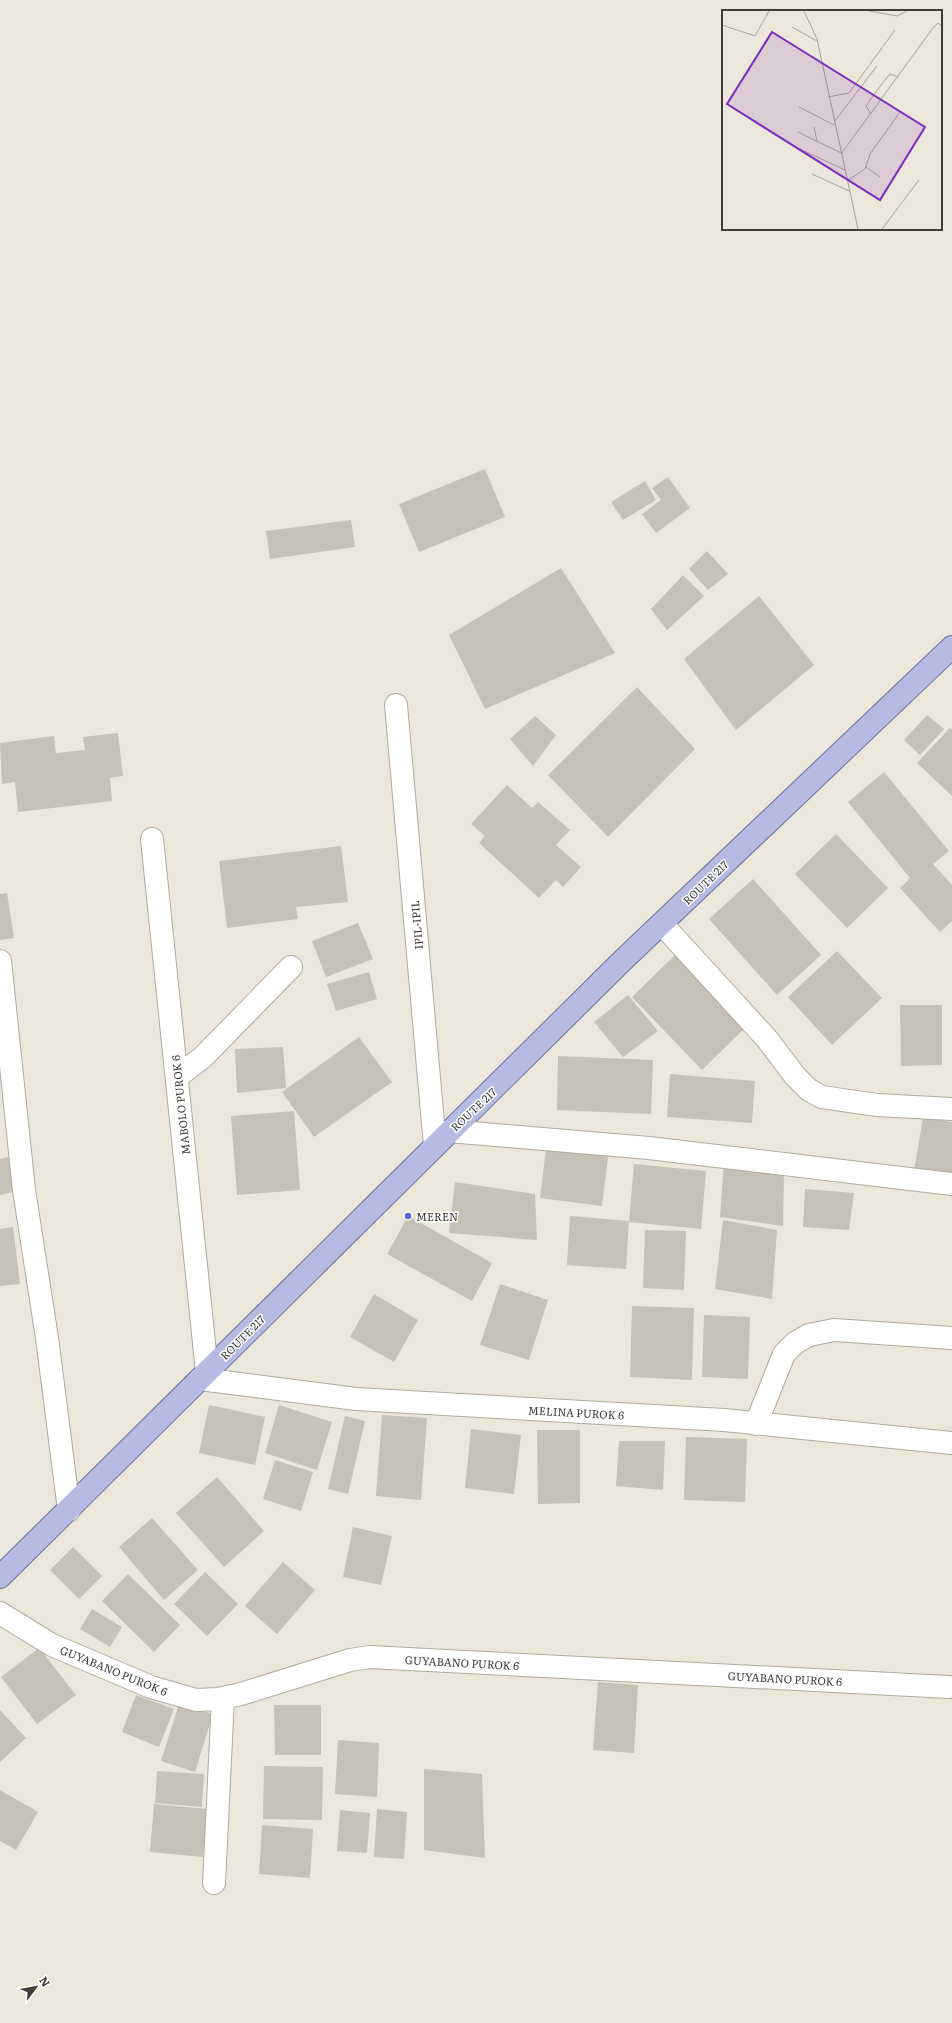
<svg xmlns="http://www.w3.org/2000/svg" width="952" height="2023" viewBox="0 0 952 2023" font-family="Literata,serif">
<rect width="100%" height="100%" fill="#ebe7da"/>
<path fill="#c5c1b4" d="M485,469l20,48 -86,35 -20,-48z
M668,477l22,31 -34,25 -14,-19 19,-14 -9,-12z
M645,481l11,19 -33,20 -12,-18z
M351,520l4,27 -85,12 -4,-28z
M707,551l21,23 -20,16 -19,-21z
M561,568l54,85 -130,56 -36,-74z
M683,575l21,21 -37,34 -16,-21z
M759,596l55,69 -78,65 -52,-71z
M637,687l58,62 -87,88 -60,-62z
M927,715l17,14 -24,26 -16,-15z
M535,716l21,19 -23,31 -23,-27z
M950,728l2,2v66l-35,-33z
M118,733l5,43 -13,2 2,23 -94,11 -3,-30 -13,2 -2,-41 54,-7 2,17 29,-3 -2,-13z
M884,772l65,79 -16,13 19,21v36l-12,11 -40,-44 10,-10 -62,-76z
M507,785l25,23 6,-6 32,28 -14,15 25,22 -18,20 -7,-7 -17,18 -60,-55 6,-7 -14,-12z
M836,834l52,54 -41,40 -52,-54z
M341,846l7,56 -52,5 2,12 -71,9 -8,-67z
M753,879l68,76 -44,40 -68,-76z
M7,893l7,45 -14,2v-46z
M358,923l15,36 -47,18 -14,-36z
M837,951l45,47 -50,47 -44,-48z
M676,954l70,73 -44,43 -70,-73z
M369,972l8,27 -41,12 -9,-27z
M628,995l30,36 -35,26 -29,-35z
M900,1005h42v60l-41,1z
M359,1037l33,45 -78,55 -32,-45z
M283,1047l3,41 -49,5 -2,-44z
M558,1056l95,4 -2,54 -94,-4z
M670,1074l85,7 -3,42 -85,-6z
M294,1111l6,79 -63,5 -6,-79z
M923,1117l29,5v57l-38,-7z
M547,1141l62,9 -7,56 -62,-8z
M9,1157l9,34 -18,4v-36z
M724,1161l60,10 -1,55 -63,-9z
M634,1164l72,7 -5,58 -72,-7z
M455,1182l80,12 2,46 -88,-7z
M805,1189l49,4 -5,37 -46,-3z
M408,1216l84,47 -20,38 -85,-47z
M570,1216l59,5 -3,48 -59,-4z
M723,1220l54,10 -5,69 -57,-10z
M13,1227l7,57 -20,2v-57z
M645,1230l41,1 -2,59 -41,-2z
M500,1284l48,16 -19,60 -49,-15z
M374,1294l44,26 -24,42 -44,-25z
M632,1306l62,2 -2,72 -62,-3z
M704,1315l46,2 -2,62 -46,-2z
M209,1405l56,12 -10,48 -56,-12z
M279,1405l53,17 -15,48 -52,-17z
M382,1415l45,3 -6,82 -45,-4z
M345,1416l20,5 -17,73 -20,-5z
M471,1429l50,6 -7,59 -49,-6z
M537,1430h43v73l-42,1z
M686,1437l61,2 -2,63 -61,-2z
M619,1441h46l-2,49 -47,-4z
M275,1460l38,12 -12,39 -38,-12z
M217,1477l47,54 -40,36 -48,-54z
M152,1518l46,52 -34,30 -45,-53z
M353,1527l39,9 -11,49 -38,-8z
M73,1547l29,29 -23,23 -29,-29z
M283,1562l32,28 -38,44 -32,-28z
M205,1572l33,32 -31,32 -33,-32z
M128,1574l52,51 -26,27 -52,-51z
M92,1609l30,18 -12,20 -30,-18z
M39,1648l37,47 -39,29 -36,-47z
M598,1682l40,3 -4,68 -41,-3z
M136,1695l38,14 -15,38 -37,-15z
M179,1704l34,10 -18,58 -34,-11z
M274,1705h47v50h-46z
M0,1710l26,28 -26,24z
M338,1740l41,3 -2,54 -42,-3z
M264,1766l59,1 -1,53 -59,-1z
M424,1769l58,5 3,84 -61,-8z
M157,1771l47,3 -2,33 -47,-4z
M0,1790l38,22 -22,38 -16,-9z
M154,1804l53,5 -4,48 -53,-5z
M377,1809l30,3 -3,47 -30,-2z
M340,1810l30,3 -3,40 -30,-2z
M262,1825l51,4 -3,49 -51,-4z"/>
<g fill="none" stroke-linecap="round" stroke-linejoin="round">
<g stroke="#afaa9e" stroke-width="24">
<path id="minor" d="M396,705l39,441
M152,839l55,533
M662,924l105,115 28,37 14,14 13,7 55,8 75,4
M0,961l24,229 23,148 22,172
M177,1077l26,-20 88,-90
M449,1131l200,17 303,36
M200,1379l156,20 368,21 228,23
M756,1424l28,-70 11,-11 14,-8 25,-5 118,8
M0,1613l52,32 99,42 45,13 22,-1 23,-5 109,-34 20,-3 579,30
M214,1883l9,-185"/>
</g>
<g stroke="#6d719b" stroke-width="24">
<path id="major" d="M0,1577l621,-615 331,-315"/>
</g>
<use href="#minor" stroke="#fff" stroke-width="22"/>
<use href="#major" stroke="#b6bbe3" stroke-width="22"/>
</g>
<circle fill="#6362db" stroke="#fff" stroke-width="1.5" cx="408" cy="1216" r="4"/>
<g text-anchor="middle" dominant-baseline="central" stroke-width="3" stroke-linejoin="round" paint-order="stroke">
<g font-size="11" fill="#3f3d38" stroke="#fff">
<text transform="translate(705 882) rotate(-44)">ROUTE 217</text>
<text transform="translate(416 925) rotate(-95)">IPIL-IPIL</text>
<text transform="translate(180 1105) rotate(-96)">MABOLO PUROK 6</text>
<text transform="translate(473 1109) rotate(-43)">ROUTE 217</text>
<text transform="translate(242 1337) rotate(-45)">ROUTE 217</text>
<text transform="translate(576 1412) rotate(3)">MELINA PUROK 6</text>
<text transform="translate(462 1662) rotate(3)">GUYABANO PUROK 6</text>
<text transform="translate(114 1670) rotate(22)">GUYABANO PUROK 6</text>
<text transform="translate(785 1678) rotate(3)">GUYABANO PUROK 6</text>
</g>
<g font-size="11" fill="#3f3d38" stroke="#fff" text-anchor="start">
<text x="416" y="1216">MEREN</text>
</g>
</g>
<g transform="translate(722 10)">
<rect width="220" height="220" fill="#ebe7da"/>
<path fill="none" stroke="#a6a399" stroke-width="1" d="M82,1l13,28 41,190M147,1l28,5 10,-5M0,15l33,11 14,-25M70,17l25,14M106,87l21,-4 46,-63M77,97l35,18M149,104l-5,-8 15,-21 9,-11 9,3M112,112l43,-56M92,117l3,14M76,122l43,21M78,139l45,21M119,144l92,-126 5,-5 4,3M144,157l14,10M90,164l37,17M125,171l18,-12 5,-15 30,-42M160,219l37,-49"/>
<path fill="#7b2cbf" fill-opacity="0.15" stroke="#7b2cbf" stroke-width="2" d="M50,22l153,95 -45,73 -153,-96z"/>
<rect width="220" height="220" fill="none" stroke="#3f3d38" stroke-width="2"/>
</g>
<g transform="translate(36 1987) rotate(58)" stroke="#ffffff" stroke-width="3" paint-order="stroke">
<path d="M0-3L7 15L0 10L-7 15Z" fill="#3f3d38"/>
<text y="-6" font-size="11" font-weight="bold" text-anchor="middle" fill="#3f3d38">N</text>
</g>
</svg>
